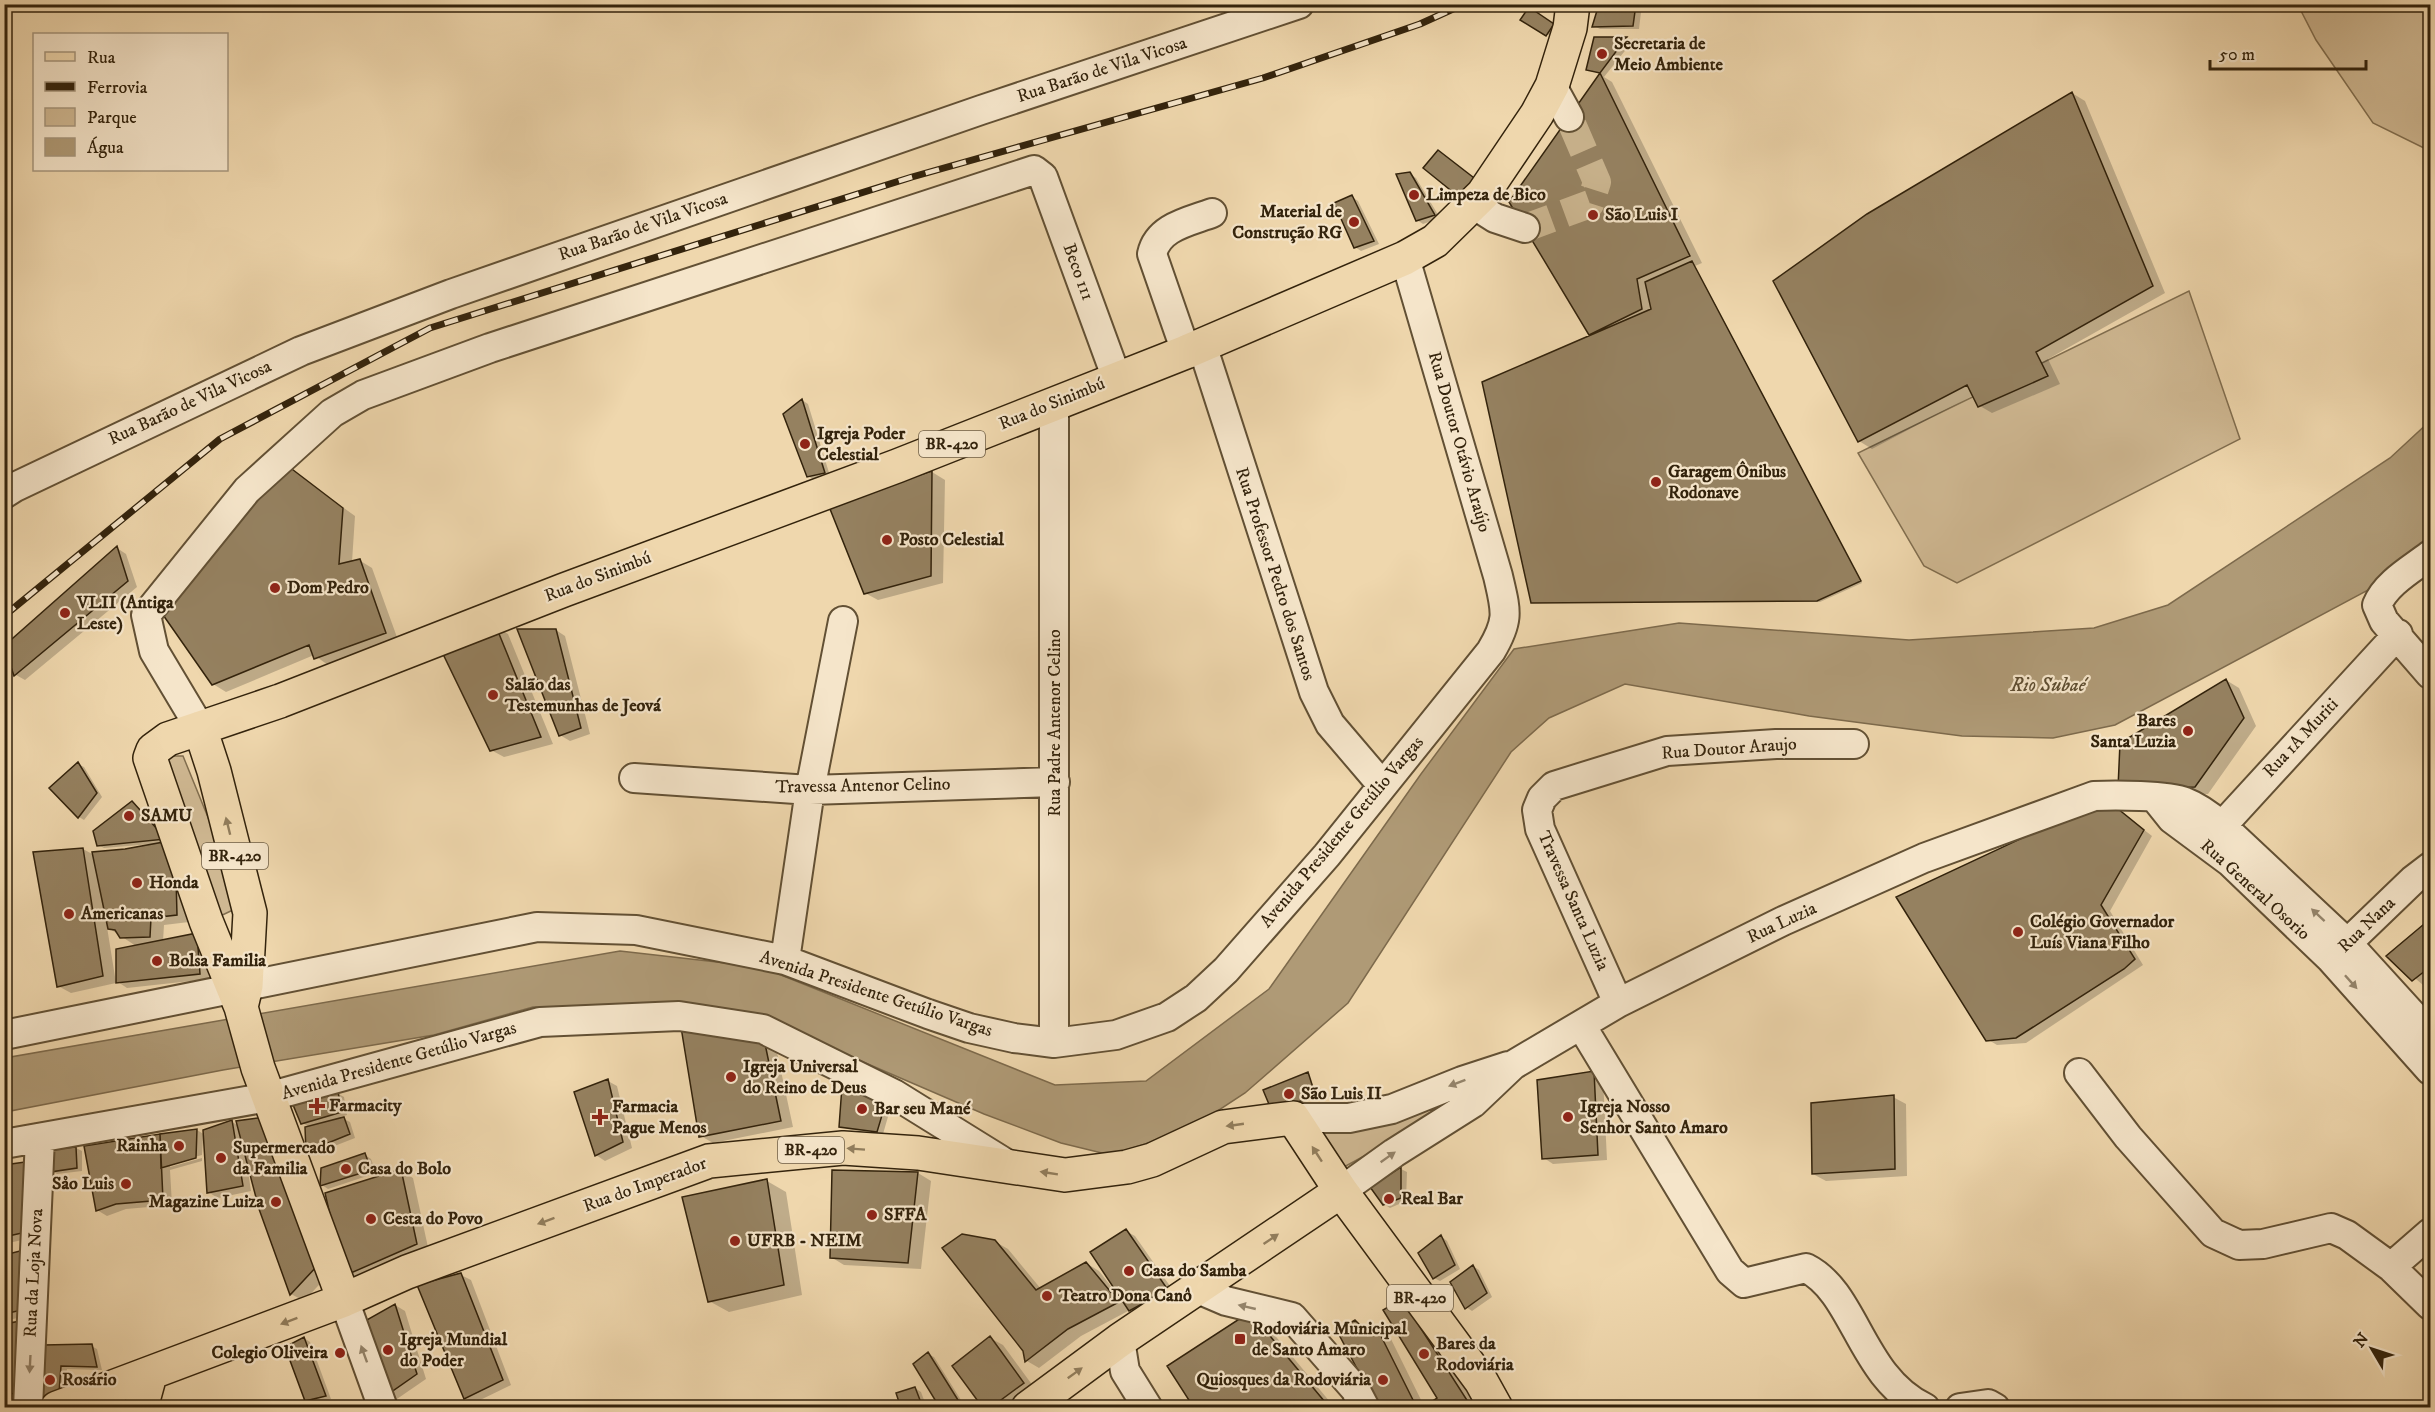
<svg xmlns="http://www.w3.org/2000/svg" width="2435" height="1412" viewBox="0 0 2435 1412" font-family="'IM FELL DW Pica',serif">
<rect width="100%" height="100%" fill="#efd7ad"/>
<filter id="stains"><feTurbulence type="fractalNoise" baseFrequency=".00333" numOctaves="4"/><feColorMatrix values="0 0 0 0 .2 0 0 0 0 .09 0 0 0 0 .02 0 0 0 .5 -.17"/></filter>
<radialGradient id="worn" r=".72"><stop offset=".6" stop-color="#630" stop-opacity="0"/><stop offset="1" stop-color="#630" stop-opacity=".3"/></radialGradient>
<path fill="#cfb892" stroke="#816e4f" stroke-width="1.5" d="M2298,5h132v146l-57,-28 -57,-83z
M2189,291l51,148 -283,144 -33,-17 -66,-113z
M169,756h14l33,81 19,72 -23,11 -47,-156z
M1460,1085l20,8 -136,74 -26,-33 61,-9z"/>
<path fill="#af9a76" stroke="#7d6a4c" stroke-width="1.5" d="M2430,421v114l-58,53 -257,137 -62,13 -91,-2 -153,-20 -184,-32 -76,34 -38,34 -163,251 -103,90 -58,38 -77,24 -49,-12 -77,-29 -158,-68 -101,-37 -192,-2 -99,28 -211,35 -218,42v-54l615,-107 141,16 294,118 91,-4 123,-92 152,-215 93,-125 165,-26 230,17 185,-12 74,-23 222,-147z"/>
<path fill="#0003" d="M1600,4h42l-3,25h-39l-6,-3z
M1542,16l24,16 -6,10 -38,-23z
M1595,38l32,1 5,3 -28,35 8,5 90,181 -7,3 167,317 -42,19h-287l61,-266 -4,-2 10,-260 -13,-5z
M2072,93l13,8 80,192 -117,66 12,25 -68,29 -12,-7 -6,-11 -102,54 -13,-8z
M1410,174l6,4 24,40 -17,6 -6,-4z
M1352,197l6,4 21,43 -18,7 -6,-4z
M802,400l6,4 22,72 -16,4 -6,-4z
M284,465l71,51 -3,46 7,-2 13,8 26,72 -70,25 -14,-10 -88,37 -13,-8z
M932,472l13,8 -2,103 -65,17 -13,-7 -35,-88z
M117,548l9,6 11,33 -112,93 -9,-5 -10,-29z
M495,626l13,8 45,110 -49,13 -13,-7z
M556,630l9,6 25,98 -20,7 -10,-6z
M2226,680l13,8 17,38 -48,68h-76z
M78,764l6,3 18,30 -18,23 -5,-3z
M132,803l39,39 18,80 -25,3 -1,16 43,-1 3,39 -82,9 -9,-6 18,-36 -29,-19 9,56 -45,10 -13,-7 25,-137 11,6 58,-9v-2l-48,4 -6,-3z
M2112,805l40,31 -42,75 33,54 -117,78 -29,2 -10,-6z
M2430,921v58l-7,6 -34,-29z
M682,1023l93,20 18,84 -80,16 -12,-7z
M1307,1073l11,25 -44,12z
M1594,1073l9,5 4,82 -54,4 -9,-6z
M608,1081l9,5 15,62 -27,13 -9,-6z
M337,1093l7,4 3,18 -7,2 10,5 5,16 -41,16 -6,-3 2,-24 -8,-4z
M894,1096l-11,38 -36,-5 -6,-3z
M1893,1097l13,7 1,72 -81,5 -13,-7z
M232,1122l7,4 91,147 -26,28 -13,-7 -31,-85 -10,-38h-2l3,20 -33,7 -10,-6 -3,-53h-2l-1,16 -32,9v3l32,-9v3l-32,9 2,35 -46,4 -19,7 -10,-6 63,-74 37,-6 8,5z
M76,1148l6,3v20l-25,3 -5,-3z
M365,1155l6,4 5,14 -48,16 -6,-4z
M4,1167l36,69 -36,8z
M1401,1169l6,3 -1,29 -16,7 -6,-4 -12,-17z
M401,1171l12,7 16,74 -71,30 -12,-7z
M833,1171l85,2 13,8 -10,88 -77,-4 -13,-8z
M767,1181l19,11 16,103 -73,17 -20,-11z
M1126,1231l9,5 42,60 -37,19 -10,-5 -49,26 -42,32 -12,-7 -33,-120 14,8 33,40 45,-26 13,8 15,19z
M1442,1237l5,4 13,28 -20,12 -6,-3z
M4,1257l27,58 -27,6z
M1473,1266l6,4 13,27 -20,14 -6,-4z
M461,1275l10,5 40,105 -37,18 -9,-5z
M395,1305l10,6 21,68 -32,22 -36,-75z
M1412,1307l65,101h-39l1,-10 -54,-87z
M1263,1321l72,87h-139l-27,-42z
M1355,1322l35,15 35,71h-46l-40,-76z
M4,1326l22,72 -22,-2z
M304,1338l6,4 21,57 -18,5 -7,-4z
M990,1338l13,7 33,45 -24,18h-27z
M91,1346l6,3 5,21 -35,-1 -2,27 -18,4 -6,-3 3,-50z
M928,1354l6,3 32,51h-24z
M915,1388l6,4 6,16h-25z"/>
<path fill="#958160" stroke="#33230c" stroke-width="1.5" d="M1599,4h37l-3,22 -41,1z
M1529,7l25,17 -8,12 -26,-16z
M1594,37h33l-27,36 -14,-3z
M1600,73l90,183 -53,23 5,30 -53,26 -80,-133z
M2072,92l81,194 -117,66 12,24 -70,31 -11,-22 -109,57 -85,-161 94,-67z
M1438,150l40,31 -19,16 -36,-29z
M1410,172l25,43 -19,6 -20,-47z
M1352,195l22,46 -20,7 -20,-45z
M1692,261l169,320 -44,20 -286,2 -49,-221 169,-73 -6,-27z
M802,399l23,74 -18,4 -24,-63z
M284,463l59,45 -4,56 21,-5 26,74 -72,26 -5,-14 -97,40 -51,-73z
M932,471l-1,105 -67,18 -36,-90z
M117,546l11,35 -114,95 -10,-30z
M495,624l46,113 -51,14 -47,-97z
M517,629h39l25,99 -22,8z
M2226,679l18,39 -49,69 -77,1 2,-45z
M78,762l19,31 -19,25 -29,-30z
M132,801l34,38 -69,7 -4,-15z
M2112,804l32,26 -43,75 34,54 -11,10 -108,69 -30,3 -90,-144 167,-78z
M175,840l2,75 -26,3 -1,19 -30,1 -5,-8 -7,-1 -16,-77 33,-3z
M83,848l20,128 -46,11 -24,-135z
M2430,919v48l-18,14 -26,-25z
M197,933l3,41 -84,9v-34z
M680,1021l83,13 18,87 -82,16z
M1594,1071l4,84 -56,4 -5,-79z
M1308,1072l8,25 -45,12 -8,-19z
M608,1079l15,63 -28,14 -21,-64z
M842,1086l47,6 -12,40 -38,-5z
M338,1092l4,20 -41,12 -10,-24z
M1894,1095l1,74 -83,5 -1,-71z
M265,1117l53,148 -28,30 -31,-86 -23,-88z
M344,1117l6,17 -44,18 -1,-25z
M232,1120l11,66 -36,7 -4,-63z
M197,1129l-1,29 -35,10 -1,-34z
M160,1134l3,66 -47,4 -20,7 -12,-65z
M76,1147l1,21 -27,4 2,-23z
M365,1153l6,17 -51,16 1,-18z
M32,1161l-1,70 -27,6v-72z
M1401,1167v31l-18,7 -13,-18z
M401,1169l16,75 -73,32 -19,-83z
M832,1170l86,2 -10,91 -78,-5z
M767,1179l17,106 -76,17 -26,-105z
M1126,1229l42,61 -39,21 -39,-59z
M962,1234l33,6 41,50 50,-28 33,40 -51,27 -43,33 -2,-11 -81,-103z
M1441,1235l14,30 -22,14 -15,-26z
M28,1249l-6,61 -18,4v-59z
M1473,1265l14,28 -22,16 -15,-27z
M461,1273l42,107 -39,19 -47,-114z
M1402,1299l70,109h-36l-5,-6 6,-4 -54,-88z
M395,1304l22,70 -33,23 -28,-71z
M1250,1312l80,96h-136l-27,-42z
M1355,1320l10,10 12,-2 40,80h-39l-41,-77z
M21,1321l-4,73 -13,-1v-69z
M990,1336l34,47 -34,25h-7l-31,-42z
M304,1337l22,59 -21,5 -20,-54z
M92,1344l5,23 -36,-1 -2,27 -20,5 4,-53z
M928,1352l35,56h-23l-27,-44z
M915,1387l8,21h-22l-5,-15z"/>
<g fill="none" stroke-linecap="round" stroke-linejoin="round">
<path stroke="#c9b38d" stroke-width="28" stroke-dasharray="28 14" stroke-linecap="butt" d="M1525,228l65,-24 7,-22 -28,-65"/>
<g stroke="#625034" stroke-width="32">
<path id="minor" d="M1552,86l17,31
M1473,204l22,14 30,10
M1202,345l112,347 16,32 52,61
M1186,352l-34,-98c6,-27 36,-32 60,-41
M1054,403v640
M4,494l11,-7 286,-136 150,-57 530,-184 318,-106
M2430,555c-18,14 -44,28 -53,50l7,16 46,53
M200,728l-46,-77 -8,-36 101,-125 85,-77 31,-18 127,-47 544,-178 9,7 74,202
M634,778l176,12 245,-8
M2156,799l16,20 58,43 101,97 99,111
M2209,840l189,-206
M2334,956l79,-76 17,-13
M785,960l25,-170 33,-169
M1618,1003l-78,-174 -3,-19 5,-12 12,-12 113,-35 109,-7h78
M1581,1025l149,246 14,12 62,-15c50,25 54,109 119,140
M4,1035l533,-108 99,3 149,30 143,54 41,14 45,10 40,5 62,-8 51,-18 29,-19 30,-28 101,-115 164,-204c19,-32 15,-40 7,-75l-93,-318
M2079,1073l49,64 85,96 26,12 24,-1 68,-16 16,7 44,32
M1293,1118h56l43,-9 70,-28 46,-15
M4,1144l264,-47 272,-75 139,-6 84,13 131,65 116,72
M1341,1191l53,-38 79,-50 40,-38 105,-62 165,-82 141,-63 170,-62c19,-1 74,-1 91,6 13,5 25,14 36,23l127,119 82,90
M2430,1233l-39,34 39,38
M1198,1289l28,12 66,16 63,72 10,19
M344,1300l39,108
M1120,1340l5,31 23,37
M28,1408l12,-270
M1960,1408l28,-4 7,4"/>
</g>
<g stroke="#33230c" stroke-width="36">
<path id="major" d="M200,728l14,43 36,142 -4,73 -5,21
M344,1300l-86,-232 -17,-61 -35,-86 -56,-163 3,-8 15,-11 112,-38 284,-111 333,-124 289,-114 219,-94 30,-17 48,-47 54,-80 15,-28 18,-58 3,-24
M57,1408l287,-108 63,-28 302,-111 134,-13 75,5 147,22 62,-8 25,-7 71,-33 70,-9 48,73 140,190 15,27
M141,1408l9,-33
M1028,1408l92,-68 221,-149"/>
</g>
<use href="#minor" stroke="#f5e5ca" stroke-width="28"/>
<use href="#major" stroke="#efd7ad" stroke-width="33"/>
<g stroke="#33230c" stroke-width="7">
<path id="rail" d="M4,616l216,-177 210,-111 482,-151 351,-99 157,-54 44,-20"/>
</g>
<use href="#rail" stroke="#f5e5ca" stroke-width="4.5" stroke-dasharray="14" stroke-linecap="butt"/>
</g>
<defs><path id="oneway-solid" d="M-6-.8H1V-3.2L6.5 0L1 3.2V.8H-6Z" transform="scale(1.5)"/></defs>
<g fill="#917d5c">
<use href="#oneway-solid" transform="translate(228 826) rotate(-104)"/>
<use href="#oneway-solid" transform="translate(1235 1125) rotate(172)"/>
<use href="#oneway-solid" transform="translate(856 1149) rotate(-176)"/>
<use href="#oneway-solid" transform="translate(1317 1154) rotate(-123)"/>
<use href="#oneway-solid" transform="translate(1049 1173) rotate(-171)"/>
<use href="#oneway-solid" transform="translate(546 1221) rotate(160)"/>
<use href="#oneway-solid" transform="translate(1271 1239) rotate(-34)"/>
<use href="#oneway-solid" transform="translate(289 1321) rotate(159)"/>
<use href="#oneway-solid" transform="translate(1075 1373) rotate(-36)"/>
</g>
<g fill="#94846b">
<use href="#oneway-solid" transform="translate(2318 915) rotate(-137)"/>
<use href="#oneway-solid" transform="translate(2351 982) rotate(48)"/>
<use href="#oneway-solid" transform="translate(1457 1083) rotate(159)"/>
<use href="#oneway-solid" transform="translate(1388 1157) rotate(-35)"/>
<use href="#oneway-solid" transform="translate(1247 1307) rotate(-167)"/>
<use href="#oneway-solid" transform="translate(364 1354) rotate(-110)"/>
<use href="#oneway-solid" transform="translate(30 1364) rotate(93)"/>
</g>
<g fill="#8f2418" stroke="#f5e5ca" stroke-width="2">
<circle cx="1602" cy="54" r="6"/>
<circle cx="1414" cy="195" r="6"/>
<circle cx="1593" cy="215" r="6"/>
<circle cx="1354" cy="222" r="6"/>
<circle cx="805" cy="444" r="6"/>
<circle cx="1656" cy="482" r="6"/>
<circle cx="887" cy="540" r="6"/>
<circle cx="275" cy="588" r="6"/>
<circle cx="65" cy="613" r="6"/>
<circle cx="493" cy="695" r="6"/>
<circle cx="2188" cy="731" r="6"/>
<circle cx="129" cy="816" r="6"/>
<circle cx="137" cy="883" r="6"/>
<circle cx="69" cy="914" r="6"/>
<circle cx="2018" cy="932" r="6"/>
<circle cx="157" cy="961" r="6"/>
<circle cx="731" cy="1077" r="6"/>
<circle cx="1289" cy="1094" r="6"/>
<path d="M314 1097h6v6h6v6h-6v6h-6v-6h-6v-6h6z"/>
<circle cx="862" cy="1109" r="6"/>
<path d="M597 1108h6v6h6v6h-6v6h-6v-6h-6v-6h6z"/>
<circle cx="1568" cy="1117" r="6"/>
<circle cx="179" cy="1146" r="6"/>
<circle cx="221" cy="1158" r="6"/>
<circle cx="346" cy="1169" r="6"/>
<circle cx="126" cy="1184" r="6"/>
<circle cx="1389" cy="1199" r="6"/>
<circle cx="276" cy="1202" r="6"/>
<circle cx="872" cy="1215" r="6"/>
<circle cx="371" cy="1219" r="6"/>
<circle cx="735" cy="1241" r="6"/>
<circle cx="1129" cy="1271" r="6"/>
<circle cx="1047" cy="1296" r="6"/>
<rect x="1234" y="1333" width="12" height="12" rx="3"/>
<circle cx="388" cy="1350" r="6"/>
<circle cx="340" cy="1353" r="6"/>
<circle cx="1424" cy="1354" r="6"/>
<circle cx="50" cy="1380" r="6"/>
<circle cx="1383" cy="1380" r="6"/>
</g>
<g text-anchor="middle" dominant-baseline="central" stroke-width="4.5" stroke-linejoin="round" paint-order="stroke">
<g fill="#f5e5ca" stroke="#6d5d45" stroke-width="1.5">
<rect x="919" y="431" width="66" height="26" rx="4.5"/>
<rect x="202" y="843" width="66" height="26" rx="4.5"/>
<rect x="778" y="1137" width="66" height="26" rx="4.5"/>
<rect x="1387" y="1285" width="66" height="26" rx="4.5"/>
</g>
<g font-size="16" font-weight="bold" fill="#33230c">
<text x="952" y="444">BR-420</text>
<text x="235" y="856">BR-420</text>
<text x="811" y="1150">BR-420</text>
<text x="1420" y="1298">BR-420</text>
</g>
<g font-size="18" font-weight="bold" fill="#33230c" stroke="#f5e5ca" text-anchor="start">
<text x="1614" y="44">Secretaria de<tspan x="1614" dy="21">Meio Ambiente</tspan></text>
<text x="1426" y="195">Limpeza de Bico</text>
<text x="1342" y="212" text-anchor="end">Material de<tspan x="1342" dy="21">Construção RG</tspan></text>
<text x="1605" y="215">São Luis I</text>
<text x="817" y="434">Igreja Poder<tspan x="817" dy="21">Celestial</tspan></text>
<text x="1668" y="472">Garagem Ônibus<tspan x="1668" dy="21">Rodonave</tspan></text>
<text x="899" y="540">Posto Celestial</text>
<text x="287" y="588">Dom Pedro</text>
<text x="77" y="603">VLII (Antiga<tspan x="77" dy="21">Leste)</tspan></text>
<text x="505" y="685">Salão das<tspan x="505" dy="21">Testemunhas de Jeová</tspan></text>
<text x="2176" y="721" text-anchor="end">Bares<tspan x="2176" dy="21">Santa Luzia</tspan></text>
<text x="141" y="816">SAMU</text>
<text x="149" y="883">Honda</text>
<text x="81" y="914">Americanas</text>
<text x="2030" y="922">Colégio Governador<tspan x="2030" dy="21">Luís Viana Filho</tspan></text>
<text x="169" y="961">Bolsa Familia</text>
<text x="743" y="1067">Igreja Universal<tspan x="743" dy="21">do Reino de Deus</tspan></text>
<text x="1301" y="1094">São Luis II</text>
<text x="329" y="1106">Farmacity</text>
<text x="612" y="1107">Farmacia<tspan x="612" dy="21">Pague Menos</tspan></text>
<text x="1580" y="1107">Igreja Nosso<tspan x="1580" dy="21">Senhor Santo Amaro</tspan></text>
<text x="874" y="1109">Bar seu Mané</text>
<text x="167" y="1146" text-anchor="end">Rainha</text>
<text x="233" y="1148">Supermercado<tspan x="233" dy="21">da Familia</tspan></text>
<text x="358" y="1169">Casa do Bolo</text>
<text x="114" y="1184" text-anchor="end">Såo Luis</text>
<text x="1401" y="1199">Real Bar</text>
<text x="264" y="1202" text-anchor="end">Magazine Luiza</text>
<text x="884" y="1215">SFFA</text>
<text x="383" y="1219">Cesta do Povo</text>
<text x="747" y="1241">UFRB - NEIM</text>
<text x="1141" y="1271">Casa do Samba</text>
<text x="1059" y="1296">Teatro Dona Canô</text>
<text x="1252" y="1329">Rodoviária Municipal<tspan x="1252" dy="21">de Santo Amaro</tspan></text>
<text x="400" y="1340">Igreja Mundial<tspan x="400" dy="21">do Poder</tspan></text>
<text x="1436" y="1344">Bares da<tspan x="1436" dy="21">Rodoviária</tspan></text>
<text x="328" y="1353" text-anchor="end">Colegio Oliveira</text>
<text x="62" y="1380">Rosário</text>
<text x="1371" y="1380" text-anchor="end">Quiosques da Rodoviária</text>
</g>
<g font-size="18" fill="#33230c" stroke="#f5e5ca">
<text transform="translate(1102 70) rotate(-18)">Rua Barão de Vila Vicosa</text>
<text transform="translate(643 227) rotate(-19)">Rua Barão de Vila Vicosa</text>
<text transform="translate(1078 272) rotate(70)">Beco 111</text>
<text transform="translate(190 403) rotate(-25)">Rua Barão de Vila Vicosa</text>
<text transform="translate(1052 404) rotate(-22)">Rua do Sinimbú</text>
<text transform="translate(1459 442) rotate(74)">Rua Doutor Otávio Araújo</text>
<text transform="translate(1275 574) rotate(72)">Rua Professor Pedro dos Santos</text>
<text transform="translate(598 577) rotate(-21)">Rua do Sinimbú</text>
<text transform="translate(1055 723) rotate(-90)">Rua Padre Antenor Celino</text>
<text transform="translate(2301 738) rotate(-47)">Rua 1A Muriti</text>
<text transform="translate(1729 749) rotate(-4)">Rua Doutor Araujo</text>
<text transform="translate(863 786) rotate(-1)">Travessa Antenor Celino</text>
<text transform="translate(1342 832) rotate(-50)">Avenida Presidente Getúlio Vargas</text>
<text transform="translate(2255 890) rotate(42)">Rua General Osorio</text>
<text transform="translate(1573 901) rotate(66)">Travessa Santa Luzia</text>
<text transform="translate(1782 923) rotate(-25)">Rua Luzia</text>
<text transform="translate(2367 925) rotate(-44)">Rua Nana</text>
<text transform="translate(876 994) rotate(18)">Avenida Presidente Getúlio Vargas</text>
<text transform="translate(399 1061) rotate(-16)">Avenida Presidente Getúlio Vargas</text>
<text transform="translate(645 1185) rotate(-20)">Rua do Imperador</text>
<text transform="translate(34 1273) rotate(-87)">Rua da Loja Nova</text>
</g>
<g font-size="20" font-style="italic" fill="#5e4d31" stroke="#f5e5ca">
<text x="2048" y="685">Rio Subaé</text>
</g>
</g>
<rect width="2435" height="1412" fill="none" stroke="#efd7ad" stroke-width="24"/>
<rect x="6" y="6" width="2423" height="1400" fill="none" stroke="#33230c" stroke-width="3"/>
<rect x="12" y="12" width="2411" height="1388" fill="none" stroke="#33230c" stroke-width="1.5"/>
<rect x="33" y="33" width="195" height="138" fill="#f5e5ca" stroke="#a7977e" stroke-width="1.5"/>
<rect x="45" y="52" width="30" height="9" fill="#efd7ad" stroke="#a7977e" stroke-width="1.5"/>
<text x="87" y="63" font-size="18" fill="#33230c">Rua</text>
<rect x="45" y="82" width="30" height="9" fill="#33230c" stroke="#a7977e" stroke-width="1.5"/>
<text x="87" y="93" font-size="18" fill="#33230c">Ferrovia</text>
<rect x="45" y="108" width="30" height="18" fill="#cfb892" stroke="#a7977e" stroke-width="1.5"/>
<text x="87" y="123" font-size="18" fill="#33230c">Parque</text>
<rect x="45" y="138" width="30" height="18" fill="#af9a76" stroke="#a7977e" stroke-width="1.5"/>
<text x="87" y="153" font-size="18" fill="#33230c">Água</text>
<g transform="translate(2372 1349) rotate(309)" stroke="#f5e5ca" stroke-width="4.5" paint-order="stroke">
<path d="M0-4.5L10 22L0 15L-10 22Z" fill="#33230c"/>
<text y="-9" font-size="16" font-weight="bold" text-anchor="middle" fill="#33230c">N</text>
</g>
<path d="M2210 60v9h156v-9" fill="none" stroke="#33230c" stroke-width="3"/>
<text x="2219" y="60" font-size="18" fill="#33230c" stroke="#f5e5ca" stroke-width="4.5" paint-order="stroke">50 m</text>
<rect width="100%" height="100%" filter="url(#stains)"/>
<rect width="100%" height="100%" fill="url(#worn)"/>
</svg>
